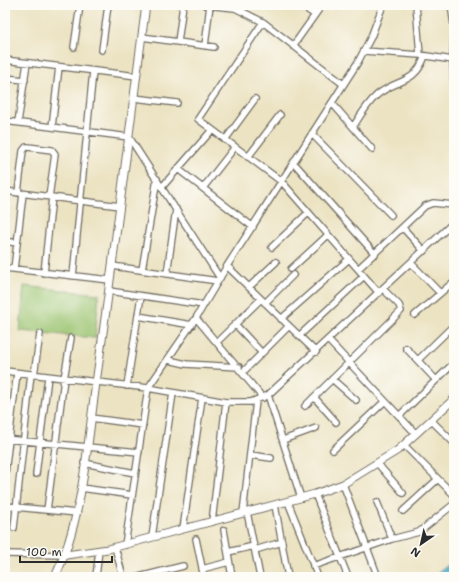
<svg xmlns="http://www.w3.org/2000/svg" width="459" height="582" viewBox="0 0 459 582" font-family="'Shantell Sans',sans-serif">
<rect width="100%" height="100%" fill="#fdfcf7"/>
<filter id="ink" filterUnits="userSpaceOnUse"><feTurbulence type="fractalNoise" baseFrequency=".025" numOctaves="2"/><feDisplacementMap in="SourceGraphic" scale="8" xChannelSelector="R" yChannelSelector="G"/><feConvolveMatrix kernelMatrix="1 2 1 2 8 2 1 2 1" color-interpolation-filters="sRGB"/></filter>
<filter id="wash" filterUnits="userSpaceOnUse"><feTurbulence type="fractalNoise" baseFrequency=".012" numOctaves="4" result="noise"/><feDisplacementMap in="SourceGraphic" scale="16" xChannelSelector="R" yChannelSelector="G"/><feGaussianBlur stdDeviation="0.9" result="paint"/><feColorMatrix in="noise" values="0 0 0 0 0 0 0 0 0 0 0 0 0 0 0 0 0 1.4 0 .05"/><feComposite in="paint" operator="in"/></filter>
<g filter="url(#wash)">
<rect width="100%" height="100%" fill="#ece3c2"/>
<path fill="#9cc572" stroke="#64784e" d="M24,286l75,8 -4,44 -75,-7z"/>
<path fill="#4aaeca" stroke="#3a6c7a" d="M454,560v17h-23z"/>
</g>
<g filter="url(#ink)">
<g fill="none" stroke-linecap="round" stroke-linejoin="round">
<g stroke="#6f6b60" stroke-width="8">
<path id="minor" d="M205,5l30,3 28,14 80,62
M301,5l14,10
M416,5l4,50
M451,5l3,20
M263,22l-65,97 84,63 97,111
M454,36l-1,24 1,26
M142,37l72,10
M178,42l5,-37
M205,46l5,-41
M293,46l29,-41
M74,47l6,-42
M102,50l6,-45
M364,51l56,4 33,5
M5,60l132,16
M5,78l20,2
M134,98l43,5
M332,103l40,46
M5,121l124,16 91,141
M18,122l9,-59
M52,127l7,-60
M353,127c7,-11 14,-23 24,-32 20,-17 37,-9 48,-39
M313,135l78,80
M225,140l30,-41
M248,157l32,-42
M294,163l81,91
M178,169l75,58
M162,187l50,-57
M203,188l32,-41
M5,191l115,15
M18,193l5,-42 3,-4h2l24,3 3,4 -6,43
M403,228l21,23
M5,241l12,2
M272,247l36,-34
M411,263l29,30
M112,266l106,15
M227,266l89,86
M5,268l105,12
M14,269l9,-75
M291,269l37,-34
M358,269l67,-63 8,-3 21,2
M142,270l15,-91
M44,273l8,-76
M167,274l9,-65
M73,276l20,-205
M249,287l27,-25
M109,291l95,14
M265,303l28,-28
M415,315l36,-31
M138,316l54,9
M196,318l67,80
M281,319l68,-60
M235,324l27,29
M299,336l65,-60
M328,340l88,94
M217,342l44,-43
M406,348l30,32
M169,360l17,4 53,3
M418,360l36,-35
M5,371l143,17 78,14h25l17,-7 186,-173
M243,372l46,-46
M34,375l6,-41
M332,379l24,21
M127,386l14,-90
M268,395l33,103
M314,397l22,25
M305,406l96,-95 -2,-6 -16,-16
M399,416l55,-53
M91,418l52,7
M431,420l23,23
M5,439l134,13
M283,440l33,-12
M404,445l50,50
M333,450l52,-49
M250,455l21,3
M84,463l51,10
M377,463l26,30
M5,473l12,-100
M36,474l12,-97
M343,484l35,93
M81,488l51,7
M315,494l33,83
M288,502l30,75
M377,502l15,37
M275,505l13,72
M5,506l72,7
M47,510l17,-131 7,-41
M403,511l35,-32
M247,512l13,65
M243,513l13,-112
M212,522l14,-120
M14,528l17,-154
M183,529l19,-131
M224,530l8,47
M152,537l21,-144
M196,539l8,38
M125,545l23,-157 48,-70 31,-52 131,-204 13,-25 12,-32
M115,547l8,30
M255,550l27,-8
M228,552l26,-6
M5,554l61,1
M313,566l79,-27 27,-7 35,-28
M202,569l27,-7
M96,577l3,-27
M139,577l44,-11"/>
</g>
<g stroke="#6f6b60" stroke-width="9">
<path id="tertiary" d="M66,555l42,-6 207,-55 28,-10 55,-34 56,-51
M55,577c28,-58 32,-131 41,-194 18,-126 33,-252 50,-378"/>
</g>
<use href="#minor" stroke="#fff" stroke-width="5.5"/>
<use href="#tertiary" stroke="#fff" stroke-width="7"/>
</g>
</g>
<rect width="459" height="582" fill="none" stroke="#fdfcf7" stroke-width="20"/>
<g transform="translate(421 544) rotate(214)" stroke="#fdfcf7" stroke-width="3" paint-order="stroke">
<path d="M0-3L7 15L0 10L-7 15Z" fill="#2b2b2b"/>
<text y="-6" font-size="11" font-weight="bold" text-anchor="middle" fill="#2b2b2b">N</text>
</g>
<path d="M20 556v6h92v-6" fill="none" stroke="#2b2b2b" stroke-width="2"/>
<text x="26" y="556" font-size="12" fill="#2b2b2b" stroke="#fdfcf7" stroke-width="3" paint-order="stroke">100 m</text>
</svg>
